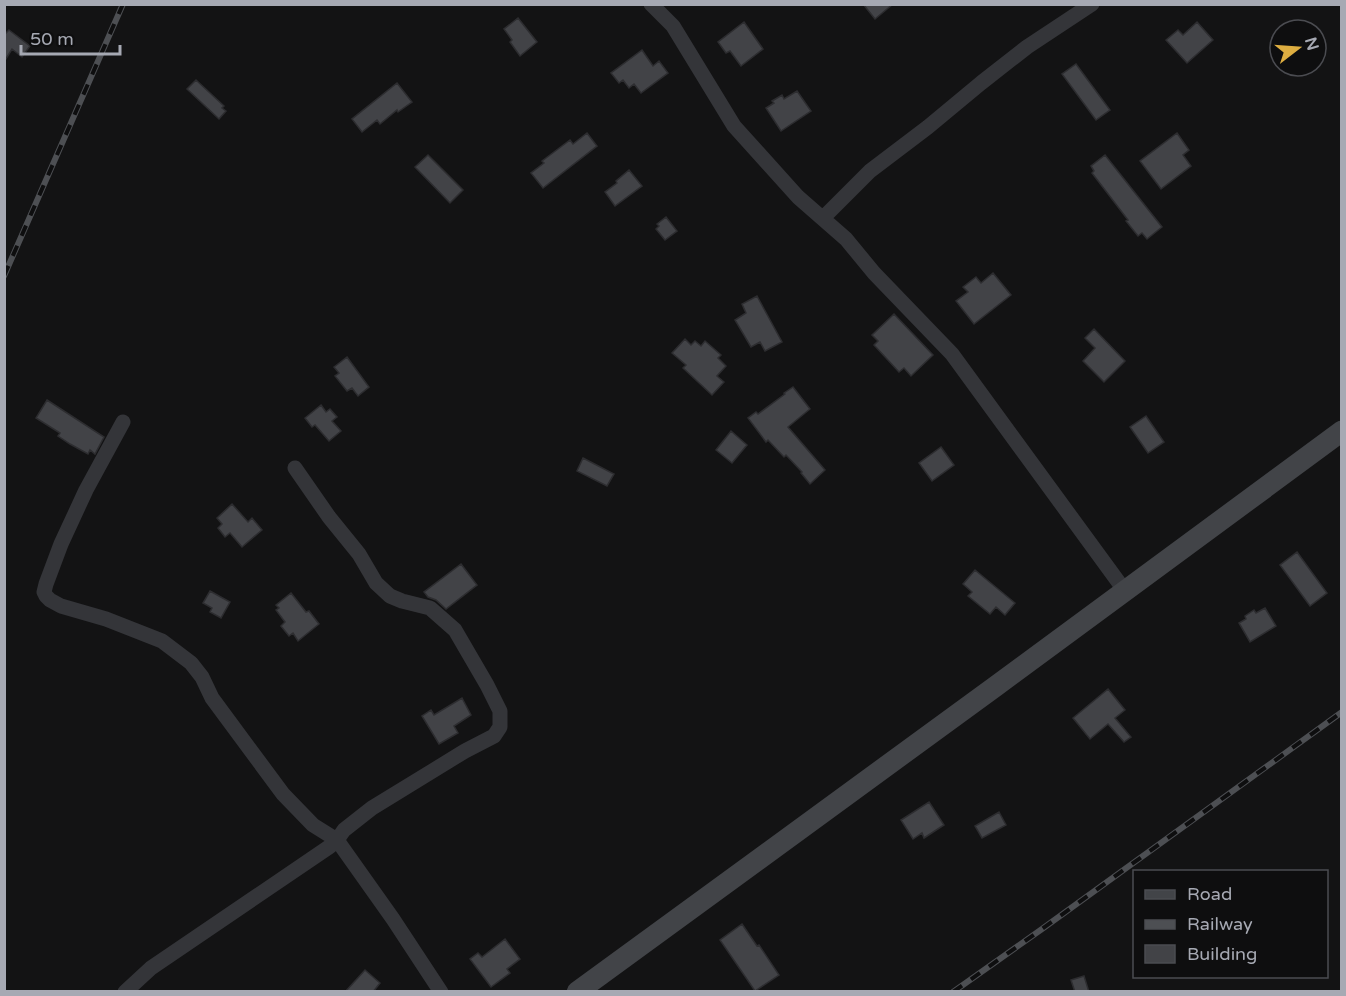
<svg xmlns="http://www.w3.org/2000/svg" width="1346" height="996" viewBox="0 0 1346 996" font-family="'Varela Round',sans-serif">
<rect width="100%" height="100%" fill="#131314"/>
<path fill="#424347" stroke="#2d2d30" stroke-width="1.5" d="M863,4h30l-18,15z
M518,18l19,24 -17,14 -10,-14 2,-2 -8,-11z
M744,22l19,27 -22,17 -11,-15 -4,2 -8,-11z
M1197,22l16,18 -26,23 -21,-23 12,-10 5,5z
M9,30l21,16 -8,11 -10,-8 -8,13v-27z
M642,50l11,16 6,-5 9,12 -27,20 -7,-9 -5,4 -6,-8 -4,3 -8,-10z
M1076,64l34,46 -14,10 -34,-46z
M196,80l28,26 -2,2 4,3 -7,8 -32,-30z
M397,83l15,19 -14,10 -1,-2 -17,14 -3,-4 -15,12 -10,-13z
M797,91l14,20 -30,20 -15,-23 8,-5 -2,-2 10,-6 2,4z
M587,133l10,13 -54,42 -12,-15 13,-10 -2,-2 28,-21 3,4z
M1177,133l12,17 -6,5 8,11 -30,23 -21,-28z
M428,155l35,35 -13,13 -35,-36z
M1105,155l57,72 -15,12 -5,-6 -4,3 -12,-15 2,-1 -36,-47 2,-2 -3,-5z
M629,170l13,16 -27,20 -10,-14 12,-9 -1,-2z
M666,217l11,14 -12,9 -9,-11 3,-3 -2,-2z
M993,273l18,22 -37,29 -18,-23 12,-9 -5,-5 13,-10 5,6z
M757,296l25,46 -17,9 -5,-9 -9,5 -16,-27 11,-7 -4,-9z
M894,314l39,41 -22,21 -7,-8 -5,4 -25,-27 4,-4 -6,-6z
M1094,329l31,32 -21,21 -21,-21 12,-13 -10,-10z
M685,339l6,6 4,-4 6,5 4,-5 16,14 -3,3 8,8 -9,10 7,6 -12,13 -29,-27 3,-3 -14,-12z
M347,357l22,30 -11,9 -6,-8 -5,3 -12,-15 4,-3 -5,-6z
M793,387l17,22 -22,18 37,43 -15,14 -9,-11 1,-1 -16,-17 -2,2 -16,-17 -2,2 -18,-24 8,-6 2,2 27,-20 -1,-1z
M47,400l57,37 -9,17 -5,-4 -2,4 -18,-10 -12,-8 2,-3 -24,-15z
M321,405l5,7 4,-3 7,8 -5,4 9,10 -12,10 -14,-16 -3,2 -7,-9z
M1146,416l18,26 -16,11 -18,-26z
M731,431l16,14 -15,18 -16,-13z
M941,447l13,18 -22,16 -13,-18z
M583,458l31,16 -7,12 -30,-15z
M232,504l16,18 4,-4 10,12 -20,17 -12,-14 -5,4 -7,-9 4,-4 -5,-6z
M1297,552l30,41 -17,13 -30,-41z
M461,564l16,21 -31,24 -10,-9 -8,-3 -4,-5z
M975,570l40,33 -10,12 -9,-8 -6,7 -22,-18 4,-4 -9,-8z
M210,591l20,11 -9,16 -11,-6 2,-4 -9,-5z
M291,593l15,19 3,-1 10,13 -21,17 -5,-8 -4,3 -8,-10 4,-4 -9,-12 3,-2 -3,-3z
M1265,608l11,18 -26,16 -11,-19 7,-4 -1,-3 9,-6 2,3z
M1108,689l17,21 -10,8 16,19 -7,5 -16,-18 -18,15 -17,-21z
M462,698l9,17 -17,11 4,7 -19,11 -17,-28 9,-6 3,5z
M929,802l15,23 -20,13 -2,-5 -9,6 -12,-19z
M999,812l7,13 -24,13 -7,-12z
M742,924l15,22 2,-1 20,30 -24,16 -35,-51z
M505,939l15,20 -13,10 3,4 -19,14 -21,-28 8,-6 4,4z
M365,970l15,13 -7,9h-28z
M1084,976l5,16h-14l-4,-12z"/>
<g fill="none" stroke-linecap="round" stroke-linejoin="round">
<path stroke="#343539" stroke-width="15" d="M651,4l22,22 61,100 64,71 48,42 28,34 78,81 173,237
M823,218l47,-47 58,-44 53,-44 46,-36 65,-43
M123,422l-37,68 -25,54 -15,40 -2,8 2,4 4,4 11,6 45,13 56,22 29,22 11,14 10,21 71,96 30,31 24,15 56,79 48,73
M125,992l26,-24 178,-121 8,-7 7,-10 28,-22 93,-57 29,-15 6,-9v-16l-13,-26 -32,-55 -25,-22 -28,-7 -12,-5 -14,-13 -17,-29 -30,-37 -34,-49"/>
<path stroke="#424448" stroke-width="21" d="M577,992l419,-306 346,-255"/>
<g stroke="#4d4f53" stroke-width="6">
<path id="rail" d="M4,276l119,-272
M953,992l89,-63 300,-217"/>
</g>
<use href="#rail" stroke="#0e0e0f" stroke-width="4" stroke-dasharray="11" stroke-linecap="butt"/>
</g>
<rect width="1346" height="996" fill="none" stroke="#a6a9b3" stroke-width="12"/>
<rect x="1133" y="870" width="195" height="108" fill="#0e0e0f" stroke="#4b4c51" stroke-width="1.5"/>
<rect x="1145" y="890" width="30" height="9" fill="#424448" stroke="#4b4c51" stroke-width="1.5"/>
<text x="1187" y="900" font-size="18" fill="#a6a9b3">Road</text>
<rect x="1145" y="920" width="30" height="9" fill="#4d4f53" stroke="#4b4c51" stroke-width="1.5"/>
<text x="1187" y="930" font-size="18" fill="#a6a9b3">Railway</text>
<rect x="1145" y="945" width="30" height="18" fill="#424347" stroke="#4b4c51" stroke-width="1.5"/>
<text x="1187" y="960" font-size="18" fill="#a6a9b3">Building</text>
<g transform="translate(1298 48) rotate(73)"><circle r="28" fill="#0e0e0f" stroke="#4b4c51" stroke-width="1.5"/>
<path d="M0-4.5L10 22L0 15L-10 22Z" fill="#deae41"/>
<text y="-9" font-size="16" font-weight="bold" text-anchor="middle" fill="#a6a9b3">N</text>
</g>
<path d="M21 45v9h99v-9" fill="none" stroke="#a6a9b3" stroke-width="3"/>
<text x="30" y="45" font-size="18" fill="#a6a9b3" stroke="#0e0e0f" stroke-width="4.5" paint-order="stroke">50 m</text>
</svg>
